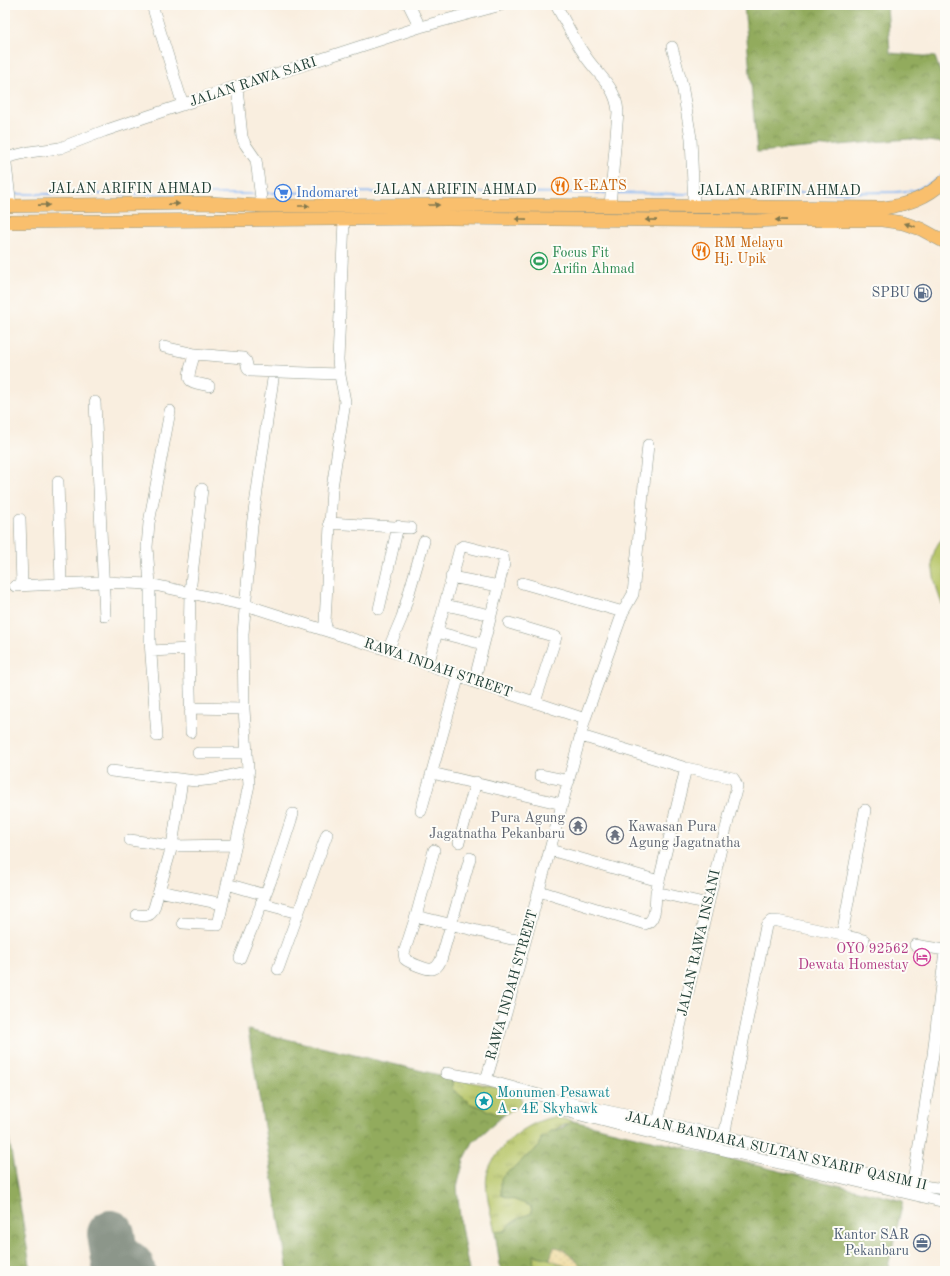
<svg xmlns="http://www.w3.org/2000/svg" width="950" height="1276" viewBox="0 0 950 1276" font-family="'Old Standard TT',serif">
<defs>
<pattern id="grass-tufts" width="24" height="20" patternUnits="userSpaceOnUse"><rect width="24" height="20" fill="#b8c669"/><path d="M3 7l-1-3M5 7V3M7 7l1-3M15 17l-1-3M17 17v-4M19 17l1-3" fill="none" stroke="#95a257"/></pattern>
<pattern id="forest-crowns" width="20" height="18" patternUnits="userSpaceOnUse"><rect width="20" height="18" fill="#92ab5d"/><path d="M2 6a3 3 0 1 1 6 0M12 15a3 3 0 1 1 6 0" fill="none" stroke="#778c4e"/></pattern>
<pattern id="sand-dots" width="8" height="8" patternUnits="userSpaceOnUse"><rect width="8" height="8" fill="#eeda9e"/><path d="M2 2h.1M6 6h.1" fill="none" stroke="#ccbc89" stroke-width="1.8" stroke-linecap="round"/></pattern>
</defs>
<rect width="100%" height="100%" fill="#fdfcf7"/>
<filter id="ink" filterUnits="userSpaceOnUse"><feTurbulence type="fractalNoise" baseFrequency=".025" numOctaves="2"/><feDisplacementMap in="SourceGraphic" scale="8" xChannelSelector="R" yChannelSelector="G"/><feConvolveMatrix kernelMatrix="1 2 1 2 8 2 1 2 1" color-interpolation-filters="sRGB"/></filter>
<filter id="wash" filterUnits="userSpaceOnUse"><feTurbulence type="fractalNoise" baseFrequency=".012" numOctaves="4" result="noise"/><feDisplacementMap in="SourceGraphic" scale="16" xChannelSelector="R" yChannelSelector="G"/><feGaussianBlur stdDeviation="0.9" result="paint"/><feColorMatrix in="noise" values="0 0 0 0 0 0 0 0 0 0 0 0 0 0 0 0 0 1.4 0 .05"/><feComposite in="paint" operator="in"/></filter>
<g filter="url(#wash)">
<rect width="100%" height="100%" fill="#f9eedf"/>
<path fill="url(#grass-tufts)" stroke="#6c824e" d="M452,1078l67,14 3,10 -2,3 -16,10 -8,-1 -15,-7 -10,-3 -19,-15z
M554,1117l19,4 -24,11 -9,15 -17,12 -9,9 -7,4 -6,23 30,11 1,8c-10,3 -21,8 -27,17l-10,1c-3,-16 -11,-41 -8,-57 6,-27 41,-54 67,-58z
M534,1255l16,4 26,12h-44z"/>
<path fill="url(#forest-crowns)" stroke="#587448" d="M744,5h143l3,48 45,4 10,28v58l-36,-4 -152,13z
M248,1030l204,48v11l19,15 10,3 15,7 8,1 -31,27 -9,18 -7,27 4,40 8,44h-181z
M5,1115l26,156h-26z
M573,1121l330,80 -16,70h-307v-6c-7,-7 -15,-18 -26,-18l-4,12 -16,-4 -2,16h-31l-6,-39 10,-1c6,-10 16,-14 27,-18l-1,-7 -30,-11v-17l6,-6 7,-4 9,-9 16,-12 2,-9 5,-1 3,-5 13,-4z"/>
<path fill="url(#sand-dots)" stroke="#868c69" d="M554,1247c11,0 19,11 26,18v6h-4l-26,-12z"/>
<path fill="#b8c669" stroke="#6c824e" d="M945,536v73c-6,-7 -15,-43 -12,-52 2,-9 5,-15 12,-21z"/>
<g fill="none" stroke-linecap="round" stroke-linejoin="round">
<path stroke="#86b7f2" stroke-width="2" d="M939,177l6,-6
M267,193l125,-1 214,1
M617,193l71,1
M15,194h240
M700,194l196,-2 20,-2 20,-10"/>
<path stroke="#8c968a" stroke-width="19" d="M104,1271c-4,-26 40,-32 42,0"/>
<path stroke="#8c968a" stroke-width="48" d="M111,1234l6,37"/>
</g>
</g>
<g filter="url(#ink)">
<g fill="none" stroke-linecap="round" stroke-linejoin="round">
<g stroke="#8c968a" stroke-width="12">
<path id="minor" d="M152,5l31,100
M409,5l11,22
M556,5c9,16 17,33 28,49 13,21 32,31 34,58l-8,94
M672,47l10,38 9,53 3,69
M237,87l5,50 3,7 11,16 6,46
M5,157l6,49
M5,158l24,-6 31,-4 44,-17 122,-41 194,-63 81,-22
M344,220l-6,140c1,15 5,28 7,42l-13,86 -7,134 2,9 61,19 86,32 111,37
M164,347l31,7 48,4 3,3 2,8 2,2 89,3
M195,354c-2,5 -8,22 -5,26 3,4 14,4 19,6
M95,402l10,214
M58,482l3,101
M20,519l2,66
M329,523l82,5
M451,577l48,9
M522,583l101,29
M15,586l88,-4 47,2 99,22 78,25
M445,605l46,10
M379,609l19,-83
M509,623l47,14 -21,65
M437,632l46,12
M388,650l14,-33 22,-76
M151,651l38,-2
M428,665l32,-117 3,-2 40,10 1,8 -30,118
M190,708l54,1
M191,732l-2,-83 1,-57 12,-103
M157,736l-7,-95v-57l-3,-37 2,-24 21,-112
M581,736l105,32 47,10 2,3 2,5 -15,58 -64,279
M198,753h49
M111,771l85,10 18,-2 35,-8
M432,773l130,31
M540,775l29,6
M421,811l38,-136
M130,840l42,6 64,-1
M459,842l17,-60
M434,850l-18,66 -12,37 1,6c5,4 22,11 27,10 5,-1 7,-5 9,-9l29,-102
M550,850l109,31 -3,11 52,12
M659,881l27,-113
M227,884l38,11
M159,891l64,13
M539,891l106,33c12,-3 10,-22 11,-32
M261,903l37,10
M137,915c8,1 14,2 17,-7l18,-62 10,-66
M416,916l95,23h15
M183,923l35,2 31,-140 -5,-76 -1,-75 9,-108 22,-154
M842,935l22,5
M915,945l30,5
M240,958l35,-88 18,-56
M278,969l49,-135
M446,1073l40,7 74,21 164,35 164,43 41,8 16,2
M486,1080l20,-67 79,-294 38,-107 10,-18 15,-149
M550,1104l19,8 74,19 302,71
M724,1136l42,-210 5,-5h6l65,14 23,-125
M913,1183l20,-128 12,-105"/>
</g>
<g stroke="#8c968a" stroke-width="14">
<path id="major" d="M5,206l204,-3 53,3 237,-1 385,3c25,-4 42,-10 61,-27
M5,222l442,-4 310,3 18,-1h107l21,3 18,6 24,13"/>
</g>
<use href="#minor" stroke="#fff" stroke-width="11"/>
<use href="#major" stroke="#f9bf6d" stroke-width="13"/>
</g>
<defs><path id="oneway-solid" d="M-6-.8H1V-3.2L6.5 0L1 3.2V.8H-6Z"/></defs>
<g fill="#81784e">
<use href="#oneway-solid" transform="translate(174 204) rotate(-1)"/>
<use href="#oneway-solid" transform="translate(44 205) rotate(-1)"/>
<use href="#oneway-solid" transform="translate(434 205)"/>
<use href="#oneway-solid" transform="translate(304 206)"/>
<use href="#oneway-solid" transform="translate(521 219) rotate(-179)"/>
<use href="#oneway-solid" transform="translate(651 220) rotate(-179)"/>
<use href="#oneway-solid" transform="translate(781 220) rotate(-179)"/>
<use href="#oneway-solid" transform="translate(910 225) rotate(-163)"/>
</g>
</g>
<defs>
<g id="restaurant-ring" transform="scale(0.9)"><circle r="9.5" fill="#fdfcf7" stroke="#e8710a" stroke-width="1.5"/><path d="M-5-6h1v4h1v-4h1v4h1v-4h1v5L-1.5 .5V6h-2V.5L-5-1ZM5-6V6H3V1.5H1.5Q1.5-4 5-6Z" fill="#e8710a"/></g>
<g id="supermarket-ring" transform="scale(0.9)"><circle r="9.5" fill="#fdfcf7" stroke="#3f7fe0" stroke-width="1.5"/><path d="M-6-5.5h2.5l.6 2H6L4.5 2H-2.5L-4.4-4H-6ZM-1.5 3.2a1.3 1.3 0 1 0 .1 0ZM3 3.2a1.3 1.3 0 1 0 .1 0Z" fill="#3f7fe0"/></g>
<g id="stadium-ring" transform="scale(0.9)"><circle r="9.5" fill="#fdfcf7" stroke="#2e9e5b" stroke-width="1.5"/><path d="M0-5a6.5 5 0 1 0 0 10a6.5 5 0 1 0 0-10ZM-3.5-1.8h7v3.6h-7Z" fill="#2e9e5b"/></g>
<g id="fuel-ring" transform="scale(0.9)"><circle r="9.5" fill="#fdfcf7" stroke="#5c6f8a" stroke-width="1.5"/><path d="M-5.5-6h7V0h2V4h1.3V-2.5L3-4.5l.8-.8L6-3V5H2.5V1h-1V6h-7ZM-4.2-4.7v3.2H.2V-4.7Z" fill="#5c6f8a"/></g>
<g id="temple-ring" transform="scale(0.9)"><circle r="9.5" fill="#fdfcf7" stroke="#6b7280" stroke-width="1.5"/><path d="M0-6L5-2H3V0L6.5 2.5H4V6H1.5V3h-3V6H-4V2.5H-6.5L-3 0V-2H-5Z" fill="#6b7280"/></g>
<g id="hotel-ring" transform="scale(0.9)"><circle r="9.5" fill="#fdfcf7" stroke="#d1479c" stroke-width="1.5"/><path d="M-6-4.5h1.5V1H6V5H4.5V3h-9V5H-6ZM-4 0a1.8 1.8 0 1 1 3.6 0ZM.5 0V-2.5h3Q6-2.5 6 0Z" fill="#d1479c"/></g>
<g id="sight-ring" transform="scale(0.9)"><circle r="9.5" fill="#fdfcf7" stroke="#0f9aa8" stroke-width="1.5"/><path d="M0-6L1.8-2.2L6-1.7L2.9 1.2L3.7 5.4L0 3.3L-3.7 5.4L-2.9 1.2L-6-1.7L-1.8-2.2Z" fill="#0f9aa8"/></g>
<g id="office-ring" transform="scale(0.9)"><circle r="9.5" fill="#fdfcf7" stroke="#5c6f8a" stroke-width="1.5"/><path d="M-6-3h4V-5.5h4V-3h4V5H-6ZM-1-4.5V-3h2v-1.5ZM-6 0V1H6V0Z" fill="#5c6f8a"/></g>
</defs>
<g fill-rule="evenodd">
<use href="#restaurant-ring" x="560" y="186"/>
<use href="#supermarket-ring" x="283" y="193"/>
<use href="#restaurant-ring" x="701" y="251"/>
<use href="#stadium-ring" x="539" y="261"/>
<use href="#fuel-ring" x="923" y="293"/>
<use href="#temple-ring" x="578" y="826"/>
<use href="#temple-ring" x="615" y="835"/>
<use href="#hotel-ring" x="922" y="957"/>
<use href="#sight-ring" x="484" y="1101"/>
<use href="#office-ring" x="922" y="1243"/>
</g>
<g text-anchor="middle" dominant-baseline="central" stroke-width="4" stroke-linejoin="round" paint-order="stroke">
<g font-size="14" fill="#1f3d34" stroke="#fdfcf7">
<text transform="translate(253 82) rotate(-18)">JALAN RAWA SARI</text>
<text x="130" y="189">JALAN ARIFIN AHMAD</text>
<text x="455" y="190">JALAN ARIFIN AHMAD</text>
<text x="779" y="191">JALAN ARIFIN AHMAD</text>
<text transform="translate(438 668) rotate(19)">RAWA INDAH STREET</text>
<text transform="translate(699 943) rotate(-77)">JALAN RAWA INSANI</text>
<text transform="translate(512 985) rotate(-74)">RAWA INDAH STREET</text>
<text transform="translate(776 1151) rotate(13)">JALAN BANDARA SULTAN SYARIF QASIM II</text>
</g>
<g font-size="14" fill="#c56008" stroke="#fdfcf7" text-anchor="start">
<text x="573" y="186">K-EATS</text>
<text x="714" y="243">RM Melayu<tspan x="714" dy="16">Hj. Upik</tspan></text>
</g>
<g font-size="14" fill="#366cbe" stroke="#fdfcf7" text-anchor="start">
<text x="296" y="193">Indomaret</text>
</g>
<g font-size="14" fill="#27864d" stroke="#fdfcf7" text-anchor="start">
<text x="552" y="253">Focus Fit<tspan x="552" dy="16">Arifin Ahmad</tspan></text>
</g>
<g font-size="14" fill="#4e5e75" stroke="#fdfcf7" text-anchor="end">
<text x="910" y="293">SPBU</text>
<text x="909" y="1235">Kantor SAR<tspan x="909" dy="16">Pekanbaru</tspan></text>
</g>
<g font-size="14" fill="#5b616d" stroke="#fdfcf7" text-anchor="end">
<text x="565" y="818">Pura Agung<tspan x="565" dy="16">Jagatnatha Pekanbaru</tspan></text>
<text x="628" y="827" text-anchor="start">Kawasan Pura<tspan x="628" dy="16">Agung Jagatnatha</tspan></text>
</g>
<g font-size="14" fill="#b23c85" stroke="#fdfcf7" text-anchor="end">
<text x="909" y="949">OYO 92562<tspan x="909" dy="16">Dewata Homestay</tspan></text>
</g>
<g font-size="14" fill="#0d838f" stroke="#fdfcf7" text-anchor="start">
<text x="497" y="1093">Monumen Pesawat<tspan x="497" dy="16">A - 4E Skyhawk</tspan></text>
</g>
</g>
<rect width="950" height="1276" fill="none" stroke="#fdfcf7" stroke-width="20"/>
</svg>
